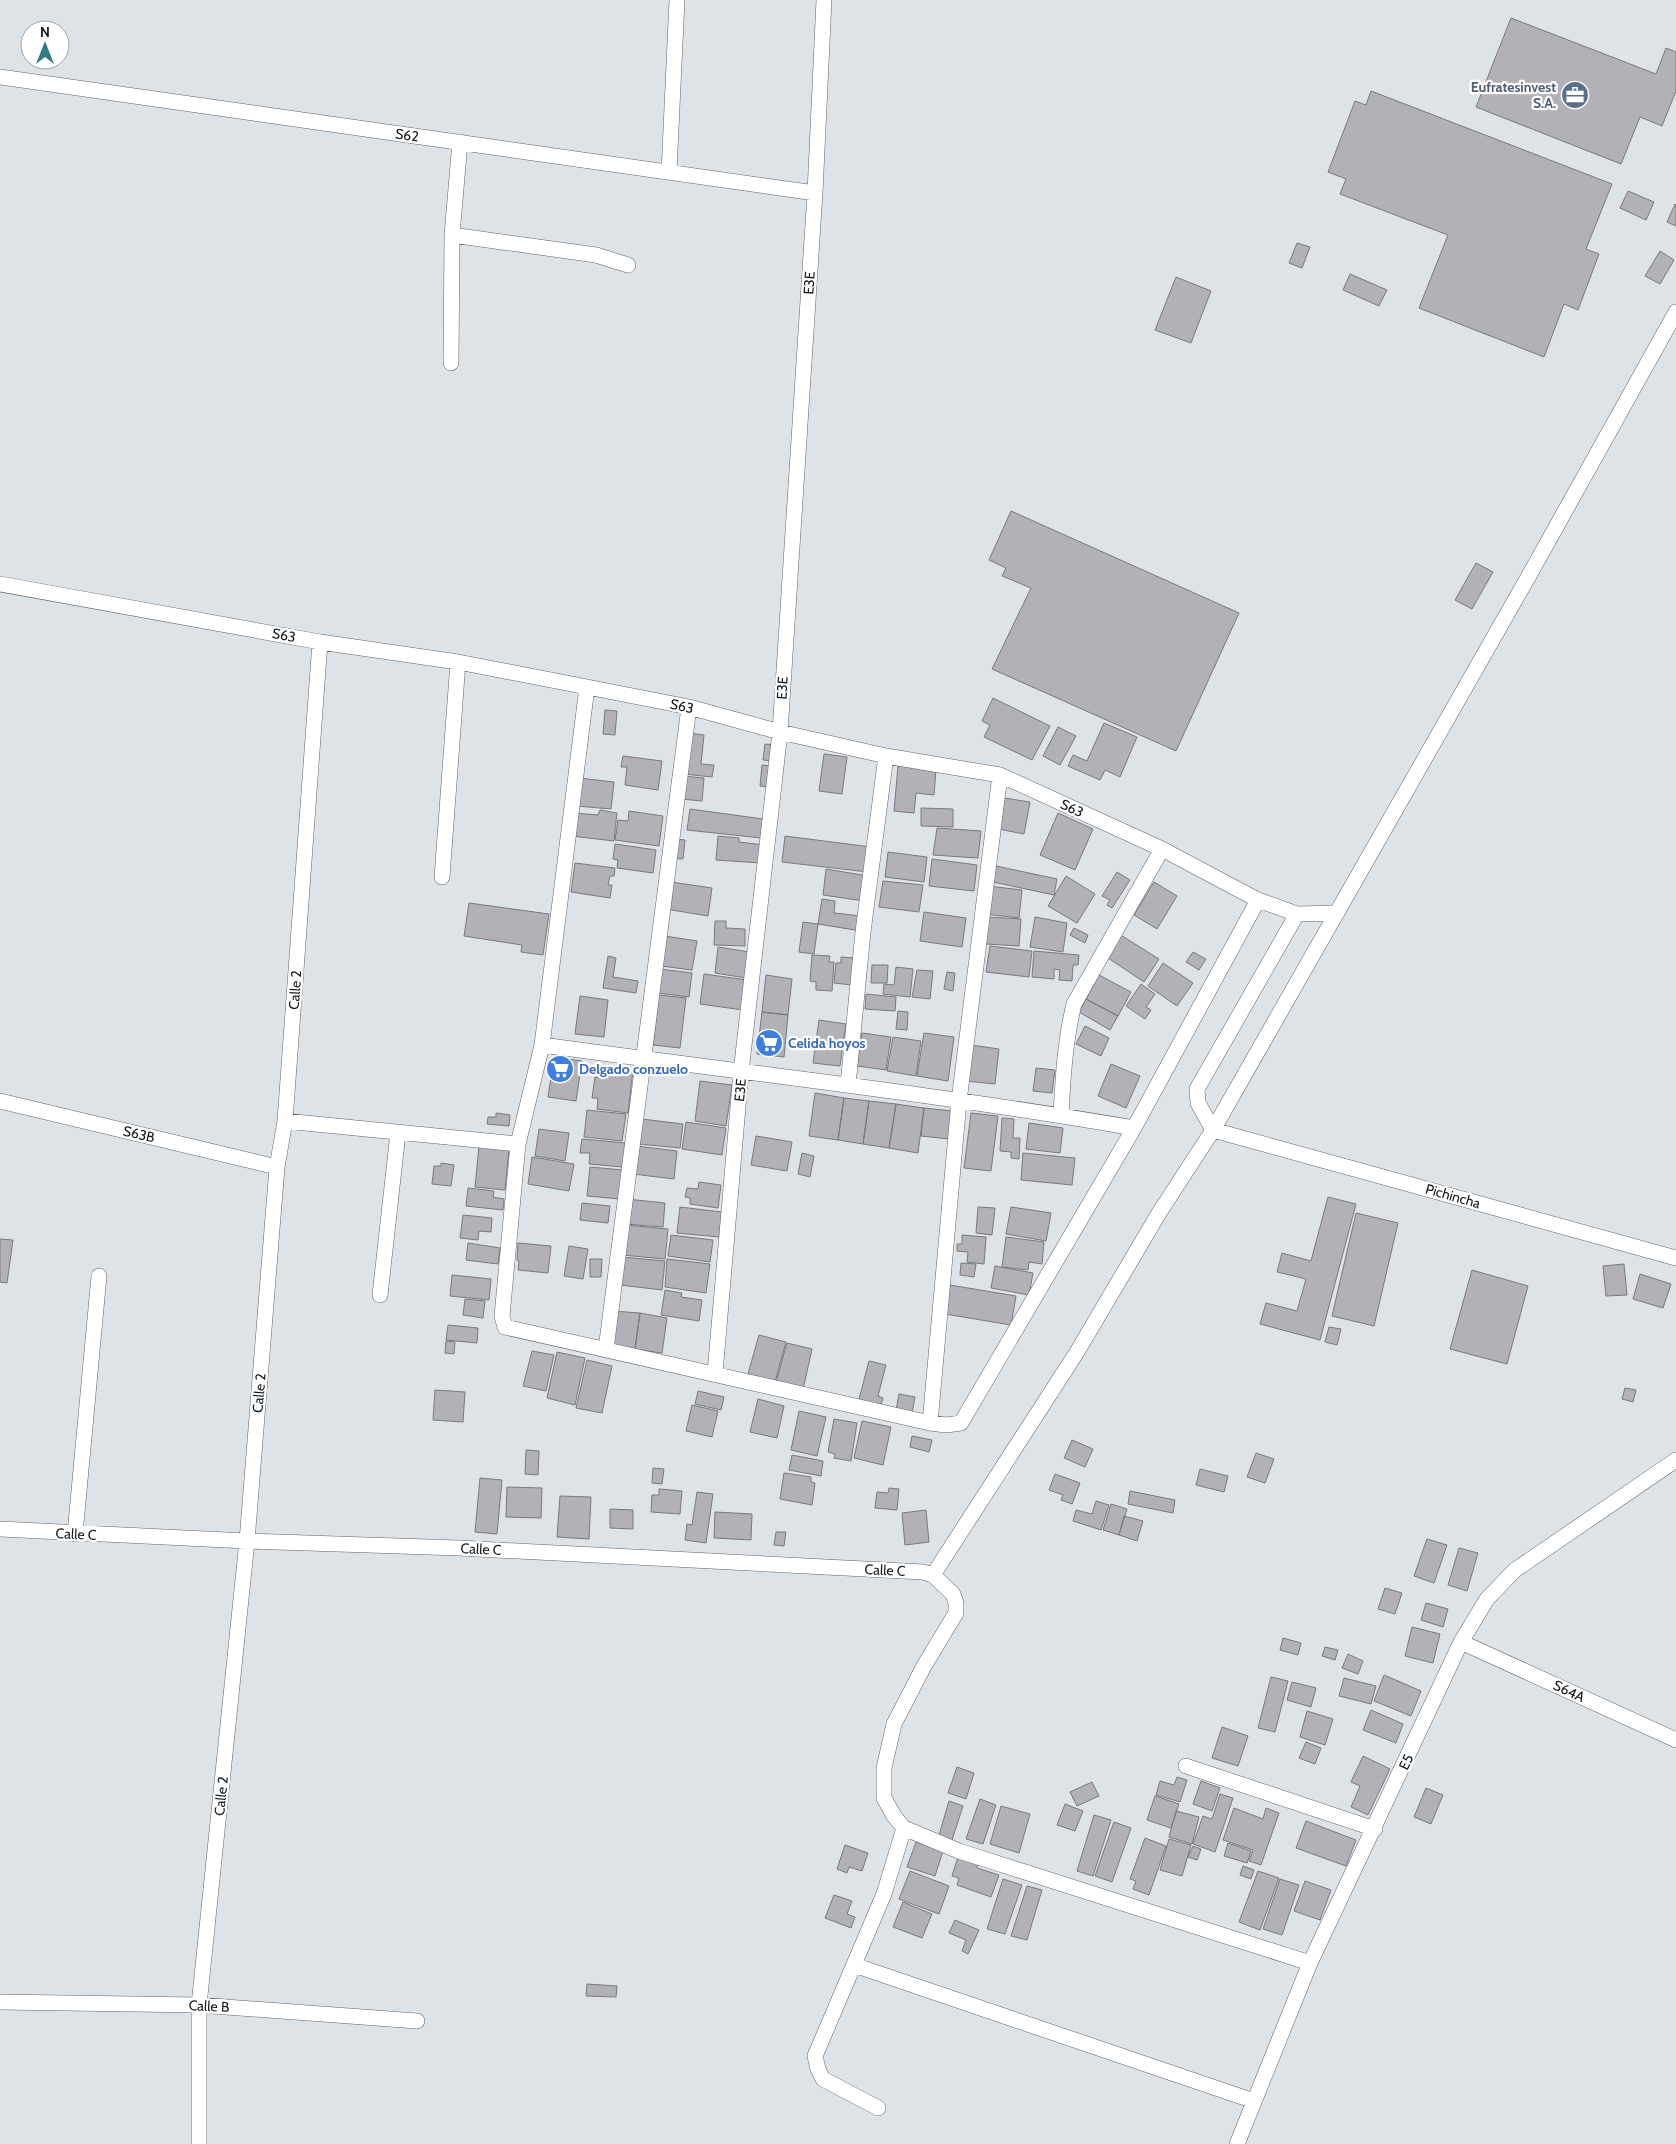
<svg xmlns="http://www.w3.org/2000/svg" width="1676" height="2144" viewBox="0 0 1676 2144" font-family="Cabin,sans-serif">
<rect width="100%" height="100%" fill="#dee3e8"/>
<path fill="#b2b1b7" stroke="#78787d" d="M1511,18l145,56 10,-26 10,4v39l-14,35 -22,-9 -19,47 -145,-57z
M1371,91l241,93 -26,65 13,5 -21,56 -14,-6 -20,53 -125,-49 29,-73 -108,-41 6,-15 -18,-7 27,-71 11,4z
M1628,191l26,11 -8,18 -26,-12z
M1675,204l1,1v21l-9,-4z
M1297,243l13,4 -8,21 -13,-5z
M1660,251l14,9 -14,24 -15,-8z
M1350,274l37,16 -8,16 -36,-16z
M1176,277l35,14 -20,52 -36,-13z
M1011,511l228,102 -63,138 -184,-82 39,-81 -29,-12 4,-8 -17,-8z
M1476,563l17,9 -21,37 -17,-9z
M993,698l57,28 -18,34 -48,-23 6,-12 -8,-4z
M605,710l12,1 -2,24 -12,-1z
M1104,723l33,14 -17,40 -15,-7 -5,10 -32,-14 5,-11 14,6z
M1058,727l18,9 -16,29 -17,-9z
M689,733l15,2 -3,29 13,1 -2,12 -28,-3z
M765,744l11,1 -2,16 -11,-1z
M824,754l23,3 -5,37 -23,-3z
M623,756l39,5 -4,29 -33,-5 2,-18h-6z
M762,765l9,1 -2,21 -9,-1z
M898,766l38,3 -2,26 -18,-2 -2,20 -20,-2z
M683,776l21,2 -2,23 -21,-2z
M579,778l35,4 -3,27 -35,-3z
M1004,798l26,4 -6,32 -26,-5z
M921,808l32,1v18l-32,-1z
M690,809l73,10 -2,19 -74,-8z
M600,810l17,3 -3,28 -43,-5 2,-23 25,2z
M629,811l34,5 -4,30 -44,-6 3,-20 10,1z
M1058,813l35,16 -18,41 -35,-15z
M937,828l44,3 -3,27 -45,-3z
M718,836l21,2v4l25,3 -3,18 -45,-3z
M785,836l86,11 -3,25 -86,-10z
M675,839l10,1 -2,19 -10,-1z
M615,844l41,6 -3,23 -36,-5 1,-8 -5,-1z
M888,852l39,5 -3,25 -39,-5z
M932,859l45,6 -3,26 -45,-5z
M575,863l40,5 -1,8h-4l-2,9h4l-2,13 -39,-6z
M996,866l61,13 -3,16 -61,-13z
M826,869l42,7 -4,25 -41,-6z
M1117,872l13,8 -18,28 -5,-3 3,-5 -8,-4z
M1066,876l29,18 -18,29 -29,-17z
M883,881l40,4 -4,27 -40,-5z
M671,882l41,6 -4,28 -42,-7z
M1154,882l23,14 -20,33 -23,-14z
M988,886l34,4 -3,28 -35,-4z
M822,899l13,2 -1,12 28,3 -1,15 -43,-7z
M469,903l80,11 -6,41 -22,-3 1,-7 -58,-9z
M924,912l42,6 -4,29 -42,-6z
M988,917l33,2 -2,27 -33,-2z
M1035,917l32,6 -4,29 -33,-5z
M715,921h11v7l19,1v17l-31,-1z
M803,922l15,2 -4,30 -15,-2z
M1074,928l14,7 -3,8 -15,-8z
M1119,934l40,25 -15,23 -39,-26z
M665,936l32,5 -5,29 -31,-4z
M990,946l42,5 -3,26 -43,-5z
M718,947l32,5 -4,26 -31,-5z
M1034,951l45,4 -1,10h-5l-1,16 -13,-1 1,-10 -6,-1v10l-22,-2z
M1193,952l13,7 -7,11 -13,-8z
M812,955l18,1 -1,6h5l-2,29 -16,-1v-8l-6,-1z
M608,956l8,2 -3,19 25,4 -2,12 -33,-5z
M841,957l13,1 -2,27 -18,-2 2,-20h5z
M1163,963l30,20 -16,23 -29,-20z
M872,965h16l-1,18h-16z
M896,967l17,2 -3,28 -27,-3 1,-10 10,1z
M660,969l32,4 -3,24 -32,-4z
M917,970l16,1 -3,28 -18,-2z
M947,972l8,1 -2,18 -9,-2z
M704,974l43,6 -4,30 -43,-6z
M766,975l26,4 -4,36 -26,-3z
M1099,975l32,17 -13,24 -32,-17z
M1141,984l14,10 -9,13 5,3 -6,9 -19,-13z
M866,994l30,3 -1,14 -30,-2z
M659,995l27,3 -6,50 -27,-3z
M580,996l28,4 -4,37 -29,-3z
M1086,999l32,17 -8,14 -31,-18z
M898,1011l10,1 -1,18 -11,-1z
M762,1012l26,3 -4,42 -27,-3z
M819,1020l27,4 -6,42 -27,-3z
M1085,1026l24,12 -8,18 -25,-12z
M862,1033l29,4 -5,33 -29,-4z
M924,1033l30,4 -6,44 -31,-5z
M893,1037l28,4 -5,35 -29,-5z
M971,1045l28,4 -4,35 -29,-3z
M554,1057l28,4 -6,40 -28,-4z
M1111,1064l29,12 -14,32 -28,-12z
M604,1067l29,3 -5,43 -31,-4 1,-11h-6l3,-21 8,1z
M1036,1068l19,2 -3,23 -19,-2z
M700,1081l32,4 -6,41 -31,-5z
M815,1093l29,5 -6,42 -29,-4z
M844,1098l25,3 -6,43 -25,-4z
M869,1101l27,3 -7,44 -26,-4z
M896,1104l28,4 -6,45 -29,-5z
M924,1108l28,3 -3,28 -28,-3z
M587,1110l39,4 -4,27 -38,-4z
M496,1113l14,2 -1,11 -22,-2 1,-7h8z
M971,1113l27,3 -7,55 -27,-3z
M1002,1118l12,1 -1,19h7l-1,21 -8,-1v-6l-11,-1z
M642,1119l41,5 -3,24 -41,-4z
M686,1122l40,6 -4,27 -40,-6z
M1029,1123l34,5 -3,25 -34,-4z
M539,1129l30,4 -4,28 -30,-5z
M756,1136l36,6 -5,29 -36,-6z
M582,1139l44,4 -3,24 -34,-3 1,-11h-10z
M479,1146l30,3 -4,41 -30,-3z
M637,1146l40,5 -3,28 -41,-5z
M802,1153l12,3 -4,21 -12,-3z
M1023,1153l52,5 -3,27 -51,-5z
M532,1157l42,7 -5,27 -41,-7z
M441,1163l13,2 -3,21 -19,-2 2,-18h7z
M590,1167l33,3 -3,29 -33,-3z
M699,1182l22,3 -3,23 -28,-4v-6l-5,-1 2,-9 11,1z
M468,1188l26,3 -1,6 11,2 -1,11 -37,-4z
M1328,1197l28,7 -36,136 -60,-16 6,-21 31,8 9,-32 -29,-7 5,-19 29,8z
M627,1199l38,4 -2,24 -38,-3z
M582,1203l28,3 -2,17 -28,-3z
M680,1207l42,5 -3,25 -42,-4z
M978,1207l17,1 -3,27 -16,-2z
M1011,1207l40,6 -5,28 -40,-7z
M1356,1213l42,10 -24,103 -42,-10z
M463,1215l29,3 -1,14 -12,-1 -1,9 -18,-2z
M625,1225l43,4 -3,30 -43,-4z
M671,1235l42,5 -3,22 -42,-6z
M962,1235l24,2 -2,27 -17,-2 1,-10 -11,-1v-7h5z
M1006,1237l38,5 -2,22 -13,-2 -1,8 -26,-3z
M0,1239l13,1 -6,43 -7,-1z
M468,1243l32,5 -2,16 -32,-4z
M518,1243l33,3 -3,27 -30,-3 1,-9 -2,-1z
M569,1246l19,3 -5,30 -19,-3z
M622,1257l43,4 -3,29 -42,-5z
M590,1259h12l-1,18h-11z
M667,1259l43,5 -4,29 -41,-6z
M961,1263l15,1 -2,13 -14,-2z
M1624,1264l3,31 -21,1 -3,-30z
M995,1266l38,7 -4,22 -38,-7z
M1472,1270l56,16 -21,78 -57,-15z
M1640,1274l31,10 -8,24 -30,-9z
M452,1275l39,4 -2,21 -39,-4z
M950,1285l66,11 -5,29 -66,-11z
M665,1290l17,3 -1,4 21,3 -3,21 -38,-6z
M465,1299l20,2 -2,17 -20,-3z
M613,1311l27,2 -5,36 -26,-4z
M640,1313l27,5 -5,35 -27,-4z
M448,1325l30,3 -1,15 -31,-3z
M1329,1327l12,2 -4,16 -12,-3z
M759,1335l27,7 -11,40 -27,-8z
M446,1341l9,1 -1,12 -9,-1z
M787,1343l25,6 -9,41 -27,-8z
M532,1351l22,4 -8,36 -23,-5z
M557,1352l28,6 -10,47 -28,-7z
M587,1360l25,6 -10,47 -26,-5z
M869,1361l17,4 -8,31 5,2 -3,10 -22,-5z
M1625,1388l11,2 -3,12 -11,-3z
M435,1390l30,2 -2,30 -30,-2z
M698,1391l26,6 -3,13 -26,-6z
M899,1394l16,3 -3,16 -16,-3z
M758,1399l26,7 -7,32 -27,-6z
M692,1405l26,6 -6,26 -26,-6z
M799,1411l27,6 -9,39 -26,-6z
M834,1419l23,4 -6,38 -17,-3 1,-4 -7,-2z
M862,1421l29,6 -8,38 -29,-7z
M912,1436l20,4 -3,12 -19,-5z
M1072,1440l21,9 -8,18 -21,-9z
M526,1450l13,1 -1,24 -13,-1z
M1256,1453l18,6 -9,24 -18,-6z
M792,1455l31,6 -2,15 -32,-6z
M653,1468l11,1 -2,15 -10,-1z
M1200,1469l28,7 -4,16 -28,-7z
M784,1473l27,4v5l4,1 -3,22 -32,-6z
M1055,1474l25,9 -8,21 -11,-4 2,-5 -14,-5z
M480,1478l22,2 -5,54 -22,-2z
M507,1487l35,1 -1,30 -35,-1z
M889,1488l10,1 -2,21 -22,-2 2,-16 11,1z
M659,1489l23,2 -2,23 -29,-2 1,-17h7z
M1130,1491l45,9 -2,13 -45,-9z
M697,1492l16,2 -7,49 -21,-3 2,-16 5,1z
M560,1496l31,1 -2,42 -32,-2z
M1096,1501l13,4 -8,25 -28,-9 3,-11 16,4z
M1111,1504l16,5 -8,26 -16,-5z
M610,1509l23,1v19l-23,-1z
M926,1510l3,32 -24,3 -3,-32z
M715,1512l37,2 -1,26 -37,-2z
M1124,1516l19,5 -6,20 -18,-6z
M776,1532h10l-2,14 -10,-1z
M1427,1539l20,6 -13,38 -20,-7z
M1459,1548l19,5 -11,38 -19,-6z
M1385,1588l17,5 -7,21 -17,-5z
M1426,1603l22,6 -5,18 -22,-7z
M1412,1627l28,7 -7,29 -28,-7z
M1283,1638l18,5 -3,12 -18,-5z
M1325,1647l13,3 -3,10 -13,-4z
M1348,1654l15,7 -5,13 -16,-6z
M1384,1675l37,16 -10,25 -37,-15z
M1271,1677l17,4 -13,51 -17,-4z
M1344,1678l32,8 -5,18 -32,-8z
M1292,1682l24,6 -5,19 -24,-7z
M1371,1710l32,14 -7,19 -33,-13z
M1307,1711l26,8 -8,26 -25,-8z
M1222,1727l26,9 -10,30 -26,-8z
M1306,1742l15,6 -6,16 -16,-6z
M1363,1756l27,13 -22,46 -17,-8 9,-21 -9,-4z
M957,1767l17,6 -8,26 -18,-6z
M1177,1777l10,3 -7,22 -24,-7 4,-14 14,4z
M1201,1781l19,7 -8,23 -19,-7z
M1092,1782l7,14 -22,10 -7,-14z
M1426,1788l17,7 -12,29 -17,-7z
M1220,1794l13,4 -18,54 -22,-8 10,-28 9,3z
M1155,1796l24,8 -8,24 -24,-8z
M980,1799l16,6 -13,39 -17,-5z
M949,1801l14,5 -11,34 -13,-5z
M1065,1804l18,7 -8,20 -18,-6z
M1001,1806l29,8 -11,39 -29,-9z
M1234,1808l29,11 3,-11 13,5 -18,52 -12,-4 4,-11 -30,-10z
M1176,1811l23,6 -7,27 -23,-7z
M1094,1815l17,5 -18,56 -16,-5z
M1306,1821l50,19 -10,26 -50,-18z
M1114,1822l17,6 -19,54 -17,-6z
M1145,1838l21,8 -17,49 -16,-6 3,-8 -6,-2z
M1169,1839l22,6 -9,31 -22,-6z
M916,1842l27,9 -8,25 -28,-9z
M1228,1843l23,8 -4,12 -23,-7z
M845,1845l23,8 -6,18 -13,-4 -2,6 -10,-4z
M1193,1846l8,3 -4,11 -9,-3z
M959,1854l20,7 -2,7 22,7 -8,22 -34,-12 2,-7 -7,-2z
M1243,1866l11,4 -3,9 -11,-4z
M910,1871l39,15 -10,28 -40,-15z
M1258,1871l21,7 -19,52 -21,-8z
M1003,1879l19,6 -17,49 -18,-5z
M1280,1879l19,6 -17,50 -19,-6z
M1305,1881l26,9 -11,30 -26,-9z
M1027,1886l15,4 -15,50 -16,-4z
M834,1895l18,6 -5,13 8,3 -4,11 -26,-10z
M903,1902l29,12 -10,24 -29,-11z
M955,1920l24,10 -11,24 -6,-3 4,-11 -17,-7z
M587,1984l30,2 -1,11 -30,-1z"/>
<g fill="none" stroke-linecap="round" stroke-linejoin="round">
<g stroke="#606468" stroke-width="16">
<path id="minor" d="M0,77l815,116
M669,172l8,-172
M452,235l144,20 32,10
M451,363l1,-128 8,-93
M0,584l320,58 138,20 129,25 102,20 91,25 106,24 114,19 162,74 96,51 39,14 40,-1
M587,687l-45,358 -24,99 -16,172 3,11 425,96 16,2 15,-2 173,-295 124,-228
M442,877l16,-215
M1297,914l-100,175 1,14 15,27 463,128
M542,1045c197,27 395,49 592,83
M848,1085l15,-153 23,-176
M0,1101l277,66
M1061,1115c2,-38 4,-74 13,-111l88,-155
M285,1121l233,23
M380,1295l18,-162
M606,1349l83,-642
M715,1373l26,-301 39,-340 35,-539 9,-193
M930,1423l29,-322 41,-326
M0,1529l247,12 212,7 464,24 10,3 20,19 3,9v10l-32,53 -30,58 -10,44v30l10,18 10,12 55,23 351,112
M75,1534l24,-258
M933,1575l144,-223 82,-139 54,-83 318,-558 145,-260
M1461,1642l215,98
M1186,1766l189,63
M854,1965l400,136
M0,2002l199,3 218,16
M878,2108l-55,-29 -5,-10 -3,-13 69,-162 20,-66
M199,2144v-139l48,-464 30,-374 8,-46 35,-479
M1237,2144l73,-181 151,-321 26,-43 28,-29 161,-110"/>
</g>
<use href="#minor" stroke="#fff" stroke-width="15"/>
</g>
<defs>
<g id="office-disc" transform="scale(1.4375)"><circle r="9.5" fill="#5c6f8a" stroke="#fff"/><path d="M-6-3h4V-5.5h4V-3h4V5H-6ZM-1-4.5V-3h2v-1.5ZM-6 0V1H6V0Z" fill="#fff"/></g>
<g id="supermarket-disc" transform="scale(1.4375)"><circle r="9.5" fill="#3f7fe0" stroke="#fff"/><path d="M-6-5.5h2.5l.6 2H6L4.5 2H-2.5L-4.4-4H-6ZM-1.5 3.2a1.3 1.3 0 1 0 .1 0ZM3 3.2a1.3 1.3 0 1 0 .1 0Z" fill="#fff"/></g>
</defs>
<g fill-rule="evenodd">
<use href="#office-disc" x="1575" y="95"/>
<use href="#supermarket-disc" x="769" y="1043"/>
<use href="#supermarket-disc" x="560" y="1069"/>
</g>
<g text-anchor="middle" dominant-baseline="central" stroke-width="4.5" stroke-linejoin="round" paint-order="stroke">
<g font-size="14" font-weight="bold" fill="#4e5e75" stroke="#fff" text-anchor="end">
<text x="1556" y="87">Eufratesinvest<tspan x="1556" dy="16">S.A.</tspan></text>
</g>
<g font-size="14" fill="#161819" stroke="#fff">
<text transform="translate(407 135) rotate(8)">S62</text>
<text transform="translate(809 283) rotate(-86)">E3E</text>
<text transform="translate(284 635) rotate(10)">S63</text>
<text transform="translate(782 688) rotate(-87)">E3E</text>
<text transform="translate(682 706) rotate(13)">S63</text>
<text transform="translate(1072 808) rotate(25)">S63</text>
<text transform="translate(295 990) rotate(-86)">Calle 2</text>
<text transform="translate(740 1090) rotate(-85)">E3E</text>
<text transform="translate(139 1134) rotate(13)">S63B</text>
<text transform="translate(1453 1196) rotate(16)">Pichincha</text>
<text transform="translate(259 1393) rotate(-85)">Calle 2</text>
<text transform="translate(76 1534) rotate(3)">Calle C</text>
<text transform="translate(481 1549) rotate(3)">Calle C</text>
<text transform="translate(885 1570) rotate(3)">Calle C</text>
<text transform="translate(1569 1691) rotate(25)">S64A</text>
<text transform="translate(1406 1762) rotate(-65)">E5</text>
<text transform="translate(221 1796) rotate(-84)">Calle 2</text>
<text transform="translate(209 2006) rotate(3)">Calle B</text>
</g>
<g font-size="14" font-weight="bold" fill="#366cbe" stroke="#fff" text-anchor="start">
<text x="788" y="1043">Celida hoyos</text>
<text x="579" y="1069">Delgado conzuelo</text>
</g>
</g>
<g transform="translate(45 45)"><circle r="24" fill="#ffffff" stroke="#a2a3a3"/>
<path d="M0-4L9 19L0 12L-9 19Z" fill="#337c82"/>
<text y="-8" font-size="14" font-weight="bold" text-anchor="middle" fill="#161819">N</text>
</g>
</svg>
